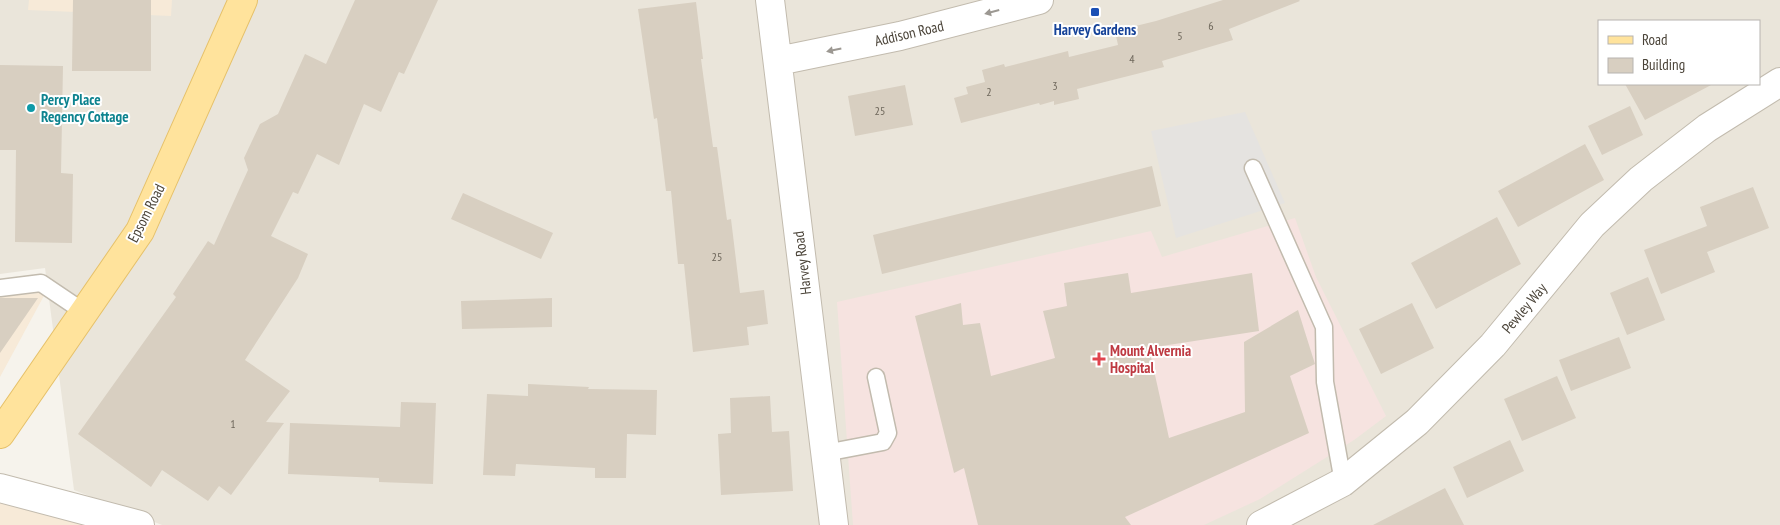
<svg xmlns="http://www.w3.org/2000/svg" width="1780" height="525" viewBox="0 0 1780 525" font-family="'PT Sans Narrow',sans-serif">
<rect width="100%" height="100%" fill="#f6f3ec"/>
<path fill="#eae5da" fill-rule="evenodd" d="M0,0h1780v525h-1618l-88,-35 -29,-222 -45,6zM1599,21h160v63h-160z"/>
<path fill="#f7ead8" d="M29,0h143l-1,16 -143,-6z
M46,292l-46,85v-80z
M0,492l108,33h-108z"/>
<path fill="#f6e3e0" d="M1295,218l21,59 70,139 -32,24 -94,59 -56,26h-351l-16,-223 314,-71 11,26z"/>
<path fill="#e5e3e0" d="M1245,112l40,91 -109,35 -25,-107z"/>
<path fill="#d8cfc1" d="M73,0h78v71h-79z
M355,0h83l-34,74 -5,-2 -18,40 -17,-8 -25,61 -22,-11 -19,40 -5,-2 -22,44 37,18 -10,24 -53,82 45,31 -24,31 18,1 -53,72 -12,-9 -11,15 -46,-31 -11,17 -73,-53 98,-137 -3,-3 35,-53 6,4 34,-75 -4,-12 16,-34 18,-10 27,-60 21,10z
M1223,0h76l1,1 -71,28 4,11 -71,21 2,6 -87,22 2,10 -25,6v-4l-14,4 -1,-2 -78,20 -7,-25 14,-4 -2,-7 19,-5 -3,-12 22,-6 1,3 63,-16 1,6 49,-12 -3,-14 41,-10z
M696,2l7,57h-2l12,88h4l10,73 4,-1 9,74 24,-3 4,34 -21,3 2,18 -56,7 -9,-88h-6l-7,-73h-5l-9,-73 -3,1 -16,-110z
M0,65l63,1 -2,107 12,1 -1,69 -57,-1 1,-92h-16z
M1625,84h88l-68,36z
M905,85l8,40 -58,11 -7,-40z
M1630,106l13,29 -41,20 -14,-29z
M1585,144l19,36 -86,47 -20,-36z
M1152,166l9,40 -279,68 -9,-39z
M1753,187l16,41 -62,24 8,20 -54,22 -17,-44 63,-24 -7,-19z
M463,193l90,40 -12,26 -90,-40z
M1497,217l24,47 -85,45 -25,-46z
M1128,273l3,20 121,-20 7,58 -110,17 20,90 76,-26 -1,-70 54,-32 17,54 -25,12 19,57 -184,84 6,8h-153l-14,-57 -10,5 -39,-157 46,-13 2,22 17,-2 11,53 64,-18 -12,-47 24,-5 -3,-23z
M1648,277l17,43 -38,15 -17,-42z
M0,298h38l-38,55z
M552,298v29l-90,2 -1,-28z
M1412,303l22,45 -53,26 -22,-45z
M1619,337l12,31 -60,23 -12,-31z
M1557,376l19,42 -54,23 -18,-42z
M528,384l61,3 -1,2 69,1 -1,45 -29,-1 -1,44h-31v-10l-79,-4 -1,12 -32,-1 4,-81 41,2z
M770,396l2,36 17,-1 4,60 -72,4 -3,-61 13,-1 -1,-35z
M401,402l35,1 -3,81 -54,-2v-4l-91,-4 2,-51 110,4z
M1510,440l14,31 -57,27 -14,-31z
M1445,488l19,37h-91z"/>
<g fill="none" stroke-linecap="round" stroke-linejoin="round">
<g stroke="#c2bbae" stroke-width="19">
<path id="service" d="M1253,168l71,159 1,55 18,100
M0,288l41,-5 43,29
M825,453l58,-11 5,-9 -12,-56"/>
</g>
<g stroke="#c2bbae" stroke-width="30">
<path id="minor" d="M770,0l64,525
M778,61l122,-25 139,-36
M0,488l140,37
M1261,525l82,-43 74,-60 76,-77 99,-120 49,-46 66,-51 73,-46"/>
</g>
<g stroke="#e6c16a" stroke-width="30">
<path id="primary" d="M0,434l140,-203 103,-231"/>
</g>
<use href="#service" stroke="#fff" stroke-width="16"/>
<use href="#minor" stroke="#fff" stroke-width="28"/>
<use href="#primary" stroke="#ffe39c" stroke-width="28"/>
</g>
<defs><path id="oneway-solid" d="M-6-.8H1V-3.2L6.5 0L1 3.2V.8H-6Z" transform="scale(1.25)"/></defs>
<g fill="#9c9892">
<use href="#oneway-solid" transform="translate(992 12) rotate(165)"/>
<use href="#oneway-solid" transform="translate(834 50) rotate(168)"/>
</g>
<rect fill="#1a4fb4" stroke="#fff" stroke-width="2" x="1090" y="7" width="10" height="10" rx="2.5"/>
<circle fill="#0f9aa8" stroke="#fff" stroke-width="2" cx="31" cy="108" r="5"/>
<path fill="#e0444e" stroke="#fff" stroke-width="2" d="M1096.5 351.5h5v5h5v5h-5v5h-5v-5h-5v-5h5z"/>
<g text-anchor="middle" dominant-baseline="central" stroke-width="4" stroke-linejoin="round" paint-order="stroke">
<g font-size="12" fill="#6e675b">
<text x="1211" y="25">6</text>
<text x="1180" y="35">5</text>
<text x="1132" y="58">4</text>
<text x="1055" y="85">3</text>
<text x="989" y="91">2</text>
<text x="880" y="110">25</text>
<text x="717" y="256">25</text>
<text x="233" y="423">1</text>
</g>
<g font-size="15" font-weight="bold" fill="#164399" stroke="#fff">
<text x="1095" y="29">Harvey Gardens</text>
</g>
<g font-size="15" fill="#4b4439" stroke="#fff">
<text transform="translate(909 33) rotate(-13)">Addison Road</text>
<text transform="translate(146 213) rotate(-63)">Epsom Road</text>
<text transform="translate(802 263) rotate(-97)">Harvey Road</text>
<text transform="translate(1524 308) rotate(-50)">Pewley Way</text>
</g>
<g font-size="15" font-weight="bold" fill="#0d838f" stroke="#fff" text-anchor="start">
<text x="41" y="99">Percy Place<tspan x="41" dy="17">Regency Cottage</tspan></text>
</g>
<g font-size="15" font-weight="bold" fill="#be3a42" stroke="#fff" text-anchor="start">
<text x="1110" y="350">Mount Alvernia<tspan x="1110" dy="17">Hospital</tspan></text>
</g>
</g>
<rect x="1598" y="20" width="162" height="65" fill="#ffffff" stroke="#b7b4b0"/>
<rect x="1608" y="36" width="25" height="8" fill="#ffe39c" stroke="#b7b4b0"/>
<text x="1642" y="45" font-size="15" fill="#4b4439">Road</text>
<rect x="1608" y="58" width="25" height="15" fill="#d8cfc1" stroke="#b7b4b0"/>
<text x="1642" y="70" font-size="15" fill="#4b4439">Building</text>
</svg>
